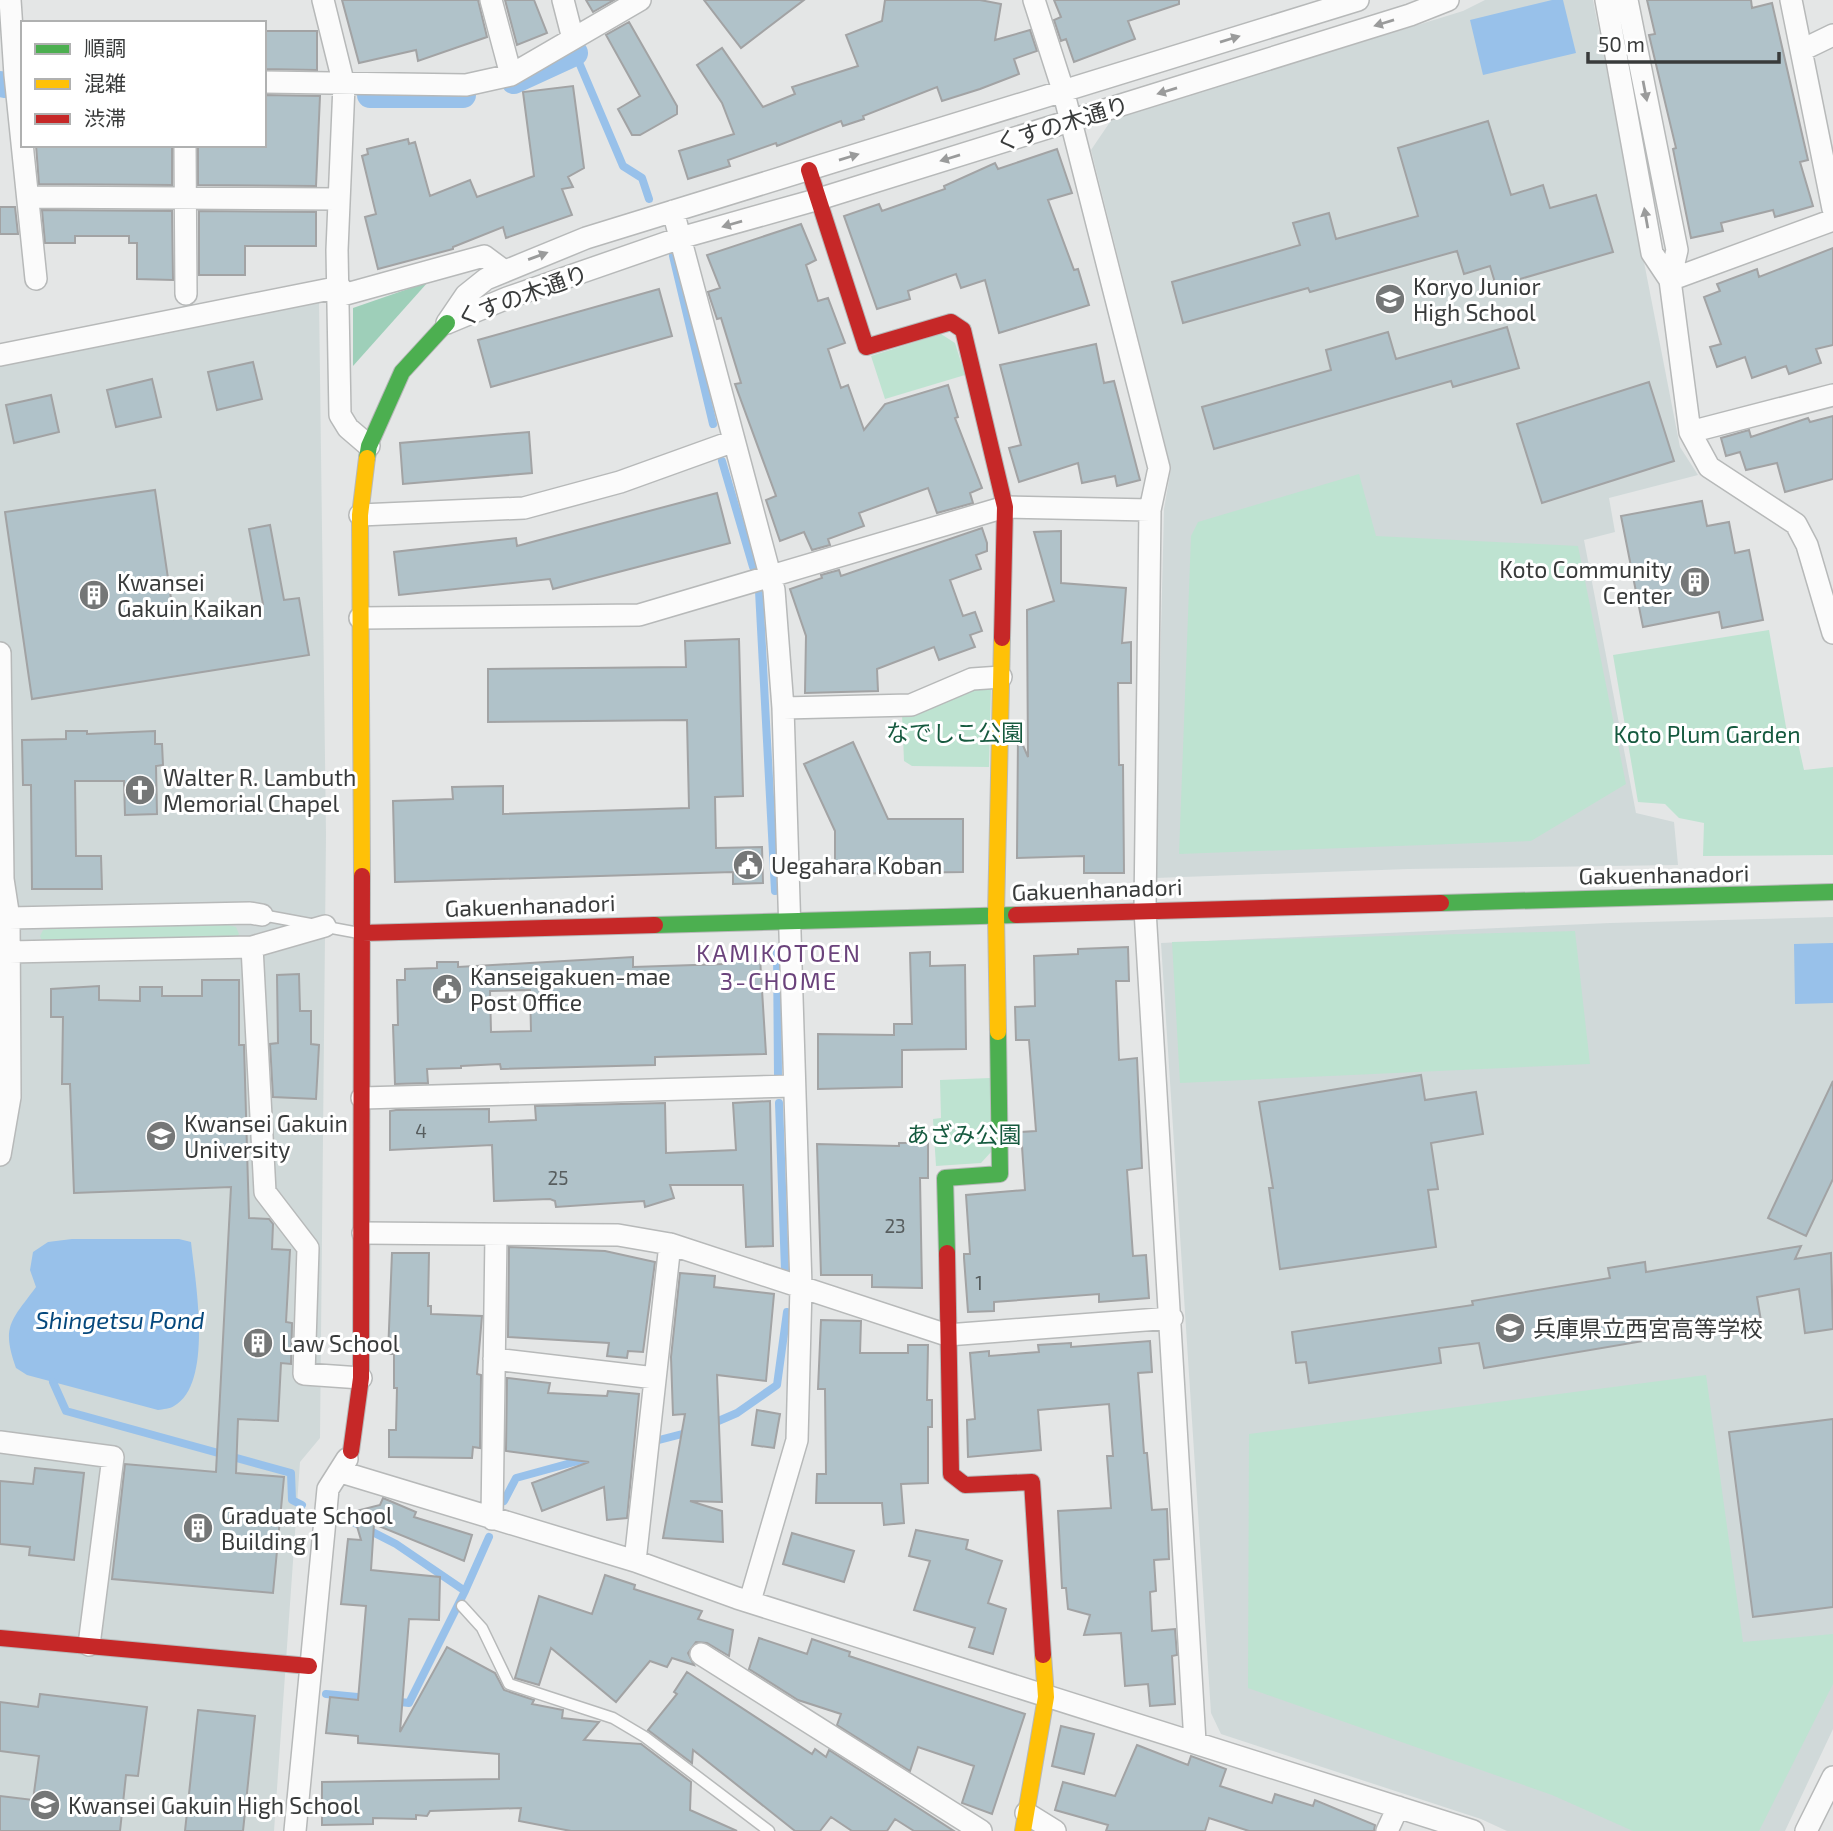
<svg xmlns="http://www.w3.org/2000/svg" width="1833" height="1831" viewBox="0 0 1833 1831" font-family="'Exo 2','Noto Sans JP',sans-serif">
<rect width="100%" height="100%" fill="#e4e6e6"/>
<path fill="#d0d9d9" d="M1485,0h108l87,447 18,28 -89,23 6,34 -31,8 52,273 38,9 4,43 -270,4 -253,9 9,-369 7,-41 -80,-318 21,-31 351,-108z
M319,299l7,536 -6,603 -20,24 -26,369h-274v-1467z
M1833,917v812l-48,102h-278l-26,-12 -260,-85 -10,-21 -50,-770 449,-20z"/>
<path fill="#bee3d1" d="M941,334l14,9 10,32 -80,24 -14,-43z
M1359,474l17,62 202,10 48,238 -95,57 -352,13 12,-318 7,-14z
M1769,630l20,114 9,-1 6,27 29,-3v88l-130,1 1,-33 -25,-5 -14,-14 -27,-2 -25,-147z
M970,688l21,1 -2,78 -77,-1 -8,-5 -2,-47z
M228,925l8,2 3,7 -3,6 -193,3 -3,-7 3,-6 7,-1z
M1575,931l15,133 -410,19 -8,-141z
M990,1078l1,74 -10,11 -45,3 -3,-47 8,-1 -1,-38z
M1706,1375l37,267 90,-8v50l-74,147h-126l-81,-36 -304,-107 1,-254z"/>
<path fill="#9ecfb9" d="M428,282l-75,84v-58z"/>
<path fill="#98c1ea" d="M1552,0h11l13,53 -93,22 -13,-55z
M1833,943v60l-38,1 -1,-60z
M72,1239h107l12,3c4,38 23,142 -17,164 -4,3 -11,3 -16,4l-131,-35 -11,-7c-15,-42 -5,-47 20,-81l-6,-17 3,-18 15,-10z"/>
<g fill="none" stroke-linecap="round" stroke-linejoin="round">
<path stroke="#98c1ea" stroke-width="8" d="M575,53l48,113 19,12 7,21
M673,256l40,168
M722,461l31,106
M759,591l16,300
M777,948l1,128
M779,1103l6,167
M53,1382l13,29 225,62 1,27 10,5
M709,1425l28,-12 40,-28 10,-73
M659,1440l31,-8
M504,1501l12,-23 73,-20
M351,1521l45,23 69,47 24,-54
M326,1694l42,4
M392,1701l17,2 56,-112"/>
<path stroke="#98c1ea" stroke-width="26" d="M514,81l61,-28
M0,84l5,1
M370,95h93"/>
</g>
<path fill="#b0c2c9" stroke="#a2a3a4" stroke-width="2" fill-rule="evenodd" d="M342,0h136l9,37 -69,24 -2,-11 -57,13z
M505,0h29l13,33 -30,12z
M586,0h28l-21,12z
M704,0h100l-63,48z
M885,0h95l21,4 -6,36 35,-10 7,21 -23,8 5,15 -39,15 -38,12 -5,-14 -74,29 1,3 -21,7 -2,-5 -64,25 -1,-3 -48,17 2,6 -42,13 -9,-28 55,-17 -12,-31 -25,-38 25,-17 41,59 32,-13 -3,-7 66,-21 -12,-31 36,-14z
M1054,0h125v4l-51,17 7,18 -61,23 -8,-23 -5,2 -7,-21 7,-3z
M1647,0h104l1,8 20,-5 36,157 -8,2 13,44 -38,11 -2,-7 -52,13 2,8 -32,7 -18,-89 3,-1 -27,-113 6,-1z
M629,22l48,84v8l-37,21h-8l-14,-26 22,-13 -34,-61z
M264,31h53v39l-53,-1z
M573,86l11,82 -16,9 5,10 -11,2 10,26 -66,23 -3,-11 -50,20v2l-75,20 -13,-52 11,-3 -14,-58 6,-2 -1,-5 41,-10 1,5 6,-2 15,54 40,-16 7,17 57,-21 -11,-84z
M264,95l56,1 -4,90 -118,-1v-40h66z
M1488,121l23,74 32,-10 7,23 46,-13 17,57 -117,34 -6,-20 -26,8 -7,-23 -147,41 -2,-4 -125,35 -11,-41 128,-37 -7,-22 36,-10 7,26 82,-23 -20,-68z
M36,145h136v40l-133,-1z
M1057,149l15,44 -24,7 26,70 4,-1 11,36 -90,28 -14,-53 -24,8 -5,-14 -48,17 2,8 -33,10 -33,-93 35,-12 3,7 63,-22 -1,-3 51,-23 3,6z
M0,207h15l3,27h-18z
M42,210l130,1 1,69 -36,-1v-36h-8v-7h-54v7h-30z
M199,211l117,1v34h-71v29h-46z
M801,224l15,36 -10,5 12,36 10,-3 17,45 -17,6 13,39 7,-3 16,45 21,-26 63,-19 10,32 -3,1 27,70 -12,5 3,10 -36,10 -9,-25 -69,25 5,13 -36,13 2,6 -18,5 -8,-18 -24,9 -14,-41 10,-4 -41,-112 6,-1 -20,-65 -4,1 -9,-27 12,-4 -13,-33z
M1833,248v97l-17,4 5,14 -32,11 -3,-8 -34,12 -7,-21 -28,10 -7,-20 11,-3 -17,-47 16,-6 -3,-7 40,-15 2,8z
M659,289l13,47 -181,51 -13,-47z
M1507,327l12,41 -66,19 -2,-6 -237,68 -12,-42 129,-37 -5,-20 62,-18 8,27z
M1096,344l8,39 10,-2 26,99 -23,6 -2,-10 -33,7 -4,-20 -59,19 -10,-34 12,-3 -21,-80z
M253,362l9,37 -45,11 -9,-38z
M152,379l9,38 -45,10 -9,-37z
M1649,382l25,79 -132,42 -25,-79z
M51,395l8,37 -45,11 -8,-38z
M1833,416v63l-48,13 -8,-29 -31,7 -6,-18 -14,4 -5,-18 28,-8 2,7 57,-19 2,4z
M529,432l3,41 -129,11 -3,-41z
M155,490l19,129 89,-15 -14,-75 21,-4 14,75 15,-2 10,57 -277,44 -27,-187z
M717,493l13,50 -177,46 -3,-10 -151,16 -5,-43 122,-14 1,8z
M1702,501l5,25 22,-4 6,31 14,-3 14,70 -41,8 -3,-16 -76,15 -22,-111z
M982,528l5,15v8l-11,4 5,14 -31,11 13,36 12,-4 7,19 -12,4 5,12 -36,13 -5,-13 -57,22 1,22 -73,2 1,-57 -16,-47 32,-11 -1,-3 18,-5 2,6z
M1061,531v52l65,5 -4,55 9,-1v41h-13l1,82h4l1,108h-40v-17l-67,2 1,-124 10,23 -1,-147 27,-9 -20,-69z
M739,639l4,157 -28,1 1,51 46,-1 1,36 -30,1v-12l-338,10 -2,-81 60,-2 -1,-12 51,-1v28l186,-6 -2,-88 -199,2v-53l198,-2 -1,-26z
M66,731h21v3l68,-3v13h7l1,21 -7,1 1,48 -32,1 -1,-34h-49l1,75h25l1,33h-70l-1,-104h-8l-1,-45 44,-1z
M853,742l35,77h75v53l-128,2v-43l-31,-67z
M1128,947l1,34h-13l3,79 18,-2 5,110 -15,2 6,86 13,-1 3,43 -50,4v-8l-105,8v9l-26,1 -4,-54v-4h6l-4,-59 59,-5 -4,-58 15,-1 -7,-91h-13l-1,-33 20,-1 -1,-50 44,-2v-5z
M930,952v14l35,-1 1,84 -64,1v37l-84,2v-55l76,1v-11h18l-2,-71z
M633,957v10l92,-3v-5l35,-1 6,96 -111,3v8l-154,4 -1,-5 -39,2v2l-34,1 1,14 -33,1 -2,-59h5l-1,-45h8v-11l32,-1v-6h21v5zM530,990l1,41 -40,1 -1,-41z
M299,974l1,37h11v33l8,1 -3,54 -43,-2 -3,-53 8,-1 -1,-68z
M202,980h37v65h5l5,173 20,1 4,5 -1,25 18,1 -4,72 6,1 -1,41 -10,-1 -3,58 -40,-2 -2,54 48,4 -11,116 -161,-14 13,-115 91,8 15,-285 -157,6 -4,-109h-8l1,-67h-12v-28l48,-3v14l41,1v-14h22v9h40z
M1421,1075l4,25 51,-8 7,42 -52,9 7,46 -10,1 8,57 -156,22 -11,-81h4l-14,-86z
M1833,1081v98l-27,57 -38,-18z
M770,1101l3,145 -27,1 -3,-62h-73l4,13 -29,9 -1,-6 -88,6 -1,-6 -5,-2 -56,2 -2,-56 -102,5v-39l6,-1 93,-1v13l47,-2 -1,-14 130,-3 1,50 70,-3 -3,-47z
M899,1143h29v35h-8l2,110 -50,-1v-12h-51l-4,-131 82,2z
M1801,1246l-6,13 36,-6 2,76 -28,4 -6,-44 -42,8 4,24 -277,47 -5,-25 -40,5 2,15 -132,20 -3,-21 -10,1 -4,-31 181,-27 -1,-4 138,-23 -2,-10 37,-6 1,10z
M509,1247l96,4 50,11 -12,90 -15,-1 -1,7 -20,-2 2,-13 -101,-6z
M392,1253h37l-1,53h3v8l51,2 -5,58 4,1 -1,73 -7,-1 -1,11 -83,-1v-27h7l1,-42h-3v-34h-6z
M680,1273l35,3 -1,11 60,7 -8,87 -49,-6 5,127 -32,-1 32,10 1,31 -60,-4 22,-124 -12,1 -2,-58z
M821,1320l40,1 -1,32h48v-8h20l-1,55h5v27h-4v56l-27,1 3,39 -20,2 -2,-22h-66l1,-29h9l-1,-85h-7z
M1150,1341l2,31 -14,1 6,80h3l5,57 15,-1 2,50 -15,1 2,31 -6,1 2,39 23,-2 2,26 -5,1 3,48 -25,2 -2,-22 -23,2 -4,-53 -37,2 6,-20 -22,-6 -2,-21h-4l-4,-77 53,-3 -4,-52h6l-4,-52 -71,6 3,40 -73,7 -1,-37 8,-1 -5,-66 19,-2v5l50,-4 -1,-7 33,-2v4z
M507,1378l43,5 -2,10 59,3 1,-5 31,3 -12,124 -20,2 -3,-33 -62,24 -10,-28 57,-21 -83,-11z
M757,1410l23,4 -6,34 -22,-3z
M1833,1419v188l-80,10 -24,-185z
M35,1468l49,5 -10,87 -45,-5 1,-8 -30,-3v-63l33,3z
M383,1498l33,14 -2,5 58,18 -8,26 -90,-37 -3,46 69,7 -1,43 -30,-1 -9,113 47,-85 48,26 9,17 30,10 -2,4 31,6 -1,8 37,4 -15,18 57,4 50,38 -1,28 47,21h-166l-52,-10 2,-13 -91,3 -3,5 -11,-1v4l-43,-1v6l-51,1v-43l177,-3v-25l-141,-11v-7l-32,-3 4,-36 28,3 8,-94 -25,-2 7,-65 13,1 -7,-24 -6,-3 32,-8z
M916,1530l52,10 -2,9 36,12 -14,42 18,6 -13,45 -24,-7 6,-19 -61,-18 16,-49 -21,-5z
M792,1533l62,18 -10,31 -61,-18z
M605,1575l30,10 -1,4 68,22 -4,8 35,11 -4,26 -22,-13 -11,-1 -8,11 6,12 -22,-7 -5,9 -17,-6 -34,41 -65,-54 -12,37 -24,-7 24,-82 53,18z
M759,1638l48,16 5,-15 38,13 -1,4 176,58 -33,100 -30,-11 12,-37 -56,-19 -8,24 -73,-46 4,-11 -43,-14 -49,-31z
M687,1672l125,82 3,-5 11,8 3,-7 125,81h-40l-19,-12 -8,12h-35l-21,-14 -11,14h-25l-102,-81 -1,13 -44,-33 29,-36 -3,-2z
M40,1694l107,13 -9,69 -12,-1 -6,56h-120v-35l33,4 6,-44 -39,-5v-49l38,5z
M198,1710l57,6 -12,115h-58z
M1061,1726l33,8 -10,40 -32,-8z
M1137,1745l51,20 3,-9 35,13 -6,17 52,17 3,-9 38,12 2,-6 60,25 -1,6h-125l-40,-13 -4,13h-99l2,-6 -53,-15 8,-28 52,14z"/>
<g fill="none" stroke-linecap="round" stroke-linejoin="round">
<g stroke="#b7b9b9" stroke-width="13">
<path id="lane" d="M262,915l97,18
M462,1606l20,22 27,56 104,34 32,19 124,94"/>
</g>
<g stroke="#b7b9b9" stroke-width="24">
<path id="street" d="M10,0l5,75 21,204
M323,0l21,85 -7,165 3,165 8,13 21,18
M491,0l20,75
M563,0l10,39
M1034,0l29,90 96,378 -9,42 -5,400 50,832
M1606,0l46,253 18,27
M1627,0l50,250 -7,30 20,152 19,35 87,57 11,21 26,88
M1791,0l42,209
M1802,50l31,-15
M264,82l202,3 45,-10 129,-75
M185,145l1,149
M28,197l310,2
M673,211l101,379 9,118 18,579 -4,153 -47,161
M1670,280l163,-60
M339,296l145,-40 19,14
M447,323l60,-25 173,-60 139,-39 591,-184 38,-15
M447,323l19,-28 20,-16 100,-41 772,-238
M0,355l340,-68
M1690,432l143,-37
M360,515l164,-7 96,-26 114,-41
M360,618l279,-3 366,-108 145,3
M0,653l3,226 6,39 1,179 -10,58
M783,708l128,-3 61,-26 29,-2
M9,918l241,-5 12,2
M252,947l13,245 43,56 -4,126 57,4
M9,952l243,-5 73,-21
M362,1098l431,-12
M363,1233l255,2 52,9 277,91 225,-17
M494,1359l161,19
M0,1442l113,15 -24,188
M341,1472l294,89 102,37 736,233
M492,1519l4,-284
M635,1561l35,-317
M701,1654l280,177
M1026,1813l29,18
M295,1831l33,-342 19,-30
M1387,1831l11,-24
M1806,1831l27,-54"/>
</g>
<g stroke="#b7b9b9" stroke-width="18">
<path id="fast" d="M367,458l2,-12 33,-74 45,-49
M1441,903l392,-11
M655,925l361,-10
M947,1253l-2,-75 55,-4 -2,-142"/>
</g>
<g stroke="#b7b9b9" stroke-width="18">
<path id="slow" d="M362,876l-2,-361 7,-57
M998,1032l-2,-117 6,-277
M1023,1831l23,-134 -3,-42"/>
</g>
<g stroke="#b7b9b9" stroke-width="18">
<path id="jam" d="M809,170l57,177 85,-25 12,8 42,177 -3,131
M1016,915l425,-12
M362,933l293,-8
M947,1253l4,221 14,11 67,-3 11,173
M351,1451l10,-73 1,-502
M0,1638l309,28"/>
</g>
<use href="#lane" stroke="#fbfbfb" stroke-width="10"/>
<use href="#street" stroke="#fbfbfb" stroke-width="21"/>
<use href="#fast" stroke="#4caf50" stroke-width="16"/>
<use href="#slow" stroke="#ffc107" stroke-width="16"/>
<use href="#jam" stroke="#c62828" stroke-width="16"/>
</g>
<defs><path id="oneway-solid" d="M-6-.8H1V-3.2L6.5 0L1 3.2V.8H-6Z" transform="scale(1.75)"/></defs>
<g fill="#9a9b9b">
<use href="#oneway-solid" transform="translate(1384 23) rotate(163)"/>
<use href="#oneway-solid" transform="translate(1230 39) rotate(-17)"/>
<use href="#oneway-solid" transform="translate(1167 91) rotate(163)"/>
<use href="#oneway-solid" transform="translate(1645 91) rotate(79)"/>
<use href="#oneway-solid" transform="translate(849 157) rotate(-17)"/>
<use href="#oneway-solid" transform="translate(950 158) rotate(163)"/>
<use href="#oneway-solid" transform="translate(1646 218) rotate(-100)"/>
<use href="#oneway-solid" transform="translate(732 224) rotate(164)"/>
<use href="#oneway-solid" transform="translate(538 256) rotate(-20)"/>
</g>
<defs>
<g id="school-disc" transform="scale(1.575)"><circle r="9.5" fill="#757777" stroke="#fff"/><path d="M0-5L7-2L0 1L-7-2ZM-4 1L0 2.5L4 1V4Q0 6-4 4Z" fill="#fff"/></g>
<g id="building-disc" transform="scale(1.575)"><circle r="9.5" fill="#757777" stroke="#fff"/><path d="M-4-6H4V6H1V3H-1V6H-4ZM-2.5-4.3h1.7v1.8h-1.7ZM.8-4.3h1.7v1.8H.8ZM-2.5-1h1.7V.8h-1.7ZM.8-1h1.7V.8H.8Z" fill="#fff"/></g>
<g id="church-disc" transform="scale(1.575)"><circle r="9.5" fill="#757777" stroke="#fff"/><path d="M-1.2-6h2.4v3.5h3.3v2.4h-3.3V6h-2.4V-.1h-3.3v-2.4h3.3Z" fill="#fff"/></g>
<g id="civic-disc" transform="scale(1.575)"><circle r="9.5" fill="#757777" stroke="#fff"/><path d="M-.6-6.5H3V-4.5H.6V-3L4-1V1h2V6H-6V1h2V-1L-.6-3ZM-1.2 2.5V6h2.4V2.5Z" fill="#fff"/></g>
<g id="university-disc" transform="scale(1.575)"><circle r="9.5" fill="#757777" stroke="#fff"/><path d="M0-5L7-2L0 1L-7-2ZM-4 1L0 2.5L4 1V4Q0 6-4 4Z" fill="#fff"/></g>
</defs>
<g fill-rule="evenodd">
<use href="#school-disc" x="1390" y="299"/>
<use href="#building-disc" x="1695" y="582"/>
<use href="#building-disc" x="94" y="595"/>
<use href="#church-disc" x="140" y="790"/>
<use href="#civic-disc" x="748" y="865"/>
<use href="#civic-disc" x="447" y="989"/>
<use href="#university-disc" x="161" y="1136"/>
<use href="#school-disc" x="1510" y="1328"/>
<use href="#building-disc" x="258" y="1343"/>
<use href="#building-disc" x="198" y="1528"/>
<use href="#school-disc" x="45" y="1805"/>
</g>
<g text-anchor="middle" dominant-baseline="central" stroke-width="6" stroke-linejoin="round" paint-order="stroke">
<g font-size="19" fill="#575d5e">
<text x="421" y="1130">4</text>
<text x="558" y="1177">25</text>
<text x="895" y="1225">23</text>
<text x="979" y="1282">1</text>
</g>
<g font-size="23" fill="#393b3b" stroke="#fff">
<text transform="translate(1062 123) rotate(-17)">くすの木通り</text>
<text transform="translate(522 295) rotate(-20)">くすの木通り</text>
<text transform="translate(1664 874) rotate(-1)">Gakuenhanadori</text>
<text transform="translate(1097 889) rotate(-2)">Gakuenhanadori</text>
<text transform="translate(530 905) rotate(-2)">Gakuenhanadori</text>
</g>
<g font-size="23" fill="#393b3b" stroke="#fff" text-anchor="start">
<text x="1413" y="286">Koryo Junior<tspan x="1413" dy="26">High School</tspan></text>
<text x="1672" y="569" text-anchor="end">Koto Community<tspan x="1672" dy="26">Center</tspan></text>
<text x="117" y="582">Kwansei<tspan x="117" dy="26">Gakuin Kaikan</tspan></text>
<text x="163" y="777">Walter R. Lambuth<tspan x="163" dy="26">Memorial Chapel</tspan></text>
<text x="771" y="865">Uegahara Koban</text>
<text x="470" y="976">Kanseigakuen-mae<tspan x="470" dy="26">Post Office</tspan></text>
<text x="184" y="1123">Kwansei Gakuin<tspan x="184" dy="26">University</tspan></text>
<text x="1533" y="1328">兵庫県立西宮高等学校</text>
<text x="281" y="1343">Law School</text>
<text x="221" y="1515">Graduate School<tspan x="221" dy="26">Building 1</tspan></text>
<text x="68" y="1805">Kwansei Gakuin High School</text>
</g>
<g font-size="23" fill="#165a3f" stroke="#fff">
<text x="955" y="732">なでしこ公園</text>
<text x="1707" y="734">Koto Plum Garden</text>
<text x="964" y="1134">あざみ公園</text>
</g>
<g font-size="24" letter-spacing="2" fill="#6b437c" stroke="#fff">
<text x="779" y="952">KAMIKOTOEN<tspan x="779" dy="28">3-CHOME</tspan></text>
</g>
<g font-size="24" font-style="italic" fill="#05487d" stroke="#fff">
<text x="120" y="1319">Shingetsu Pond</text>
</g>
</g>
<rect x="21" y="21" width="245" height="126" fill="#ffffff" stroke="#b0b1b1" stroke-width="2"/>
<rect x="35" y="44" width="35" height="10" fill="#4caf50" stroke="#b0b1b1" stroke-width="2"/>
<text x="84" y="56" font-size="21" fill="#393b3b">順調</text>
<rect x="35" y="79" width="35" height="10" fill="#ffc107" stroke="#b0b1b1" stroke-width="2"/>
<text x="84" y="91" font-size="21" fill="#393b3b">混雑</text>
<rect x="35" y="114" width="35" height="10" fill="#c62828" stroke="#b0b1b1" stroke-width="2"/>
<text x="84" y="126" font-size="21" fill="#393b3b">渋滞</text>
<path d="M1588 52v10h191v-10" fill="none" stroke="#393b3b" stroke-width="3.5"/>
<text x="1598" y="52" font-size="21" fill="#393b3b" stroke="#ffffff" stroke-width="5" paint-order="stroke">50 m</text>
</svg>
